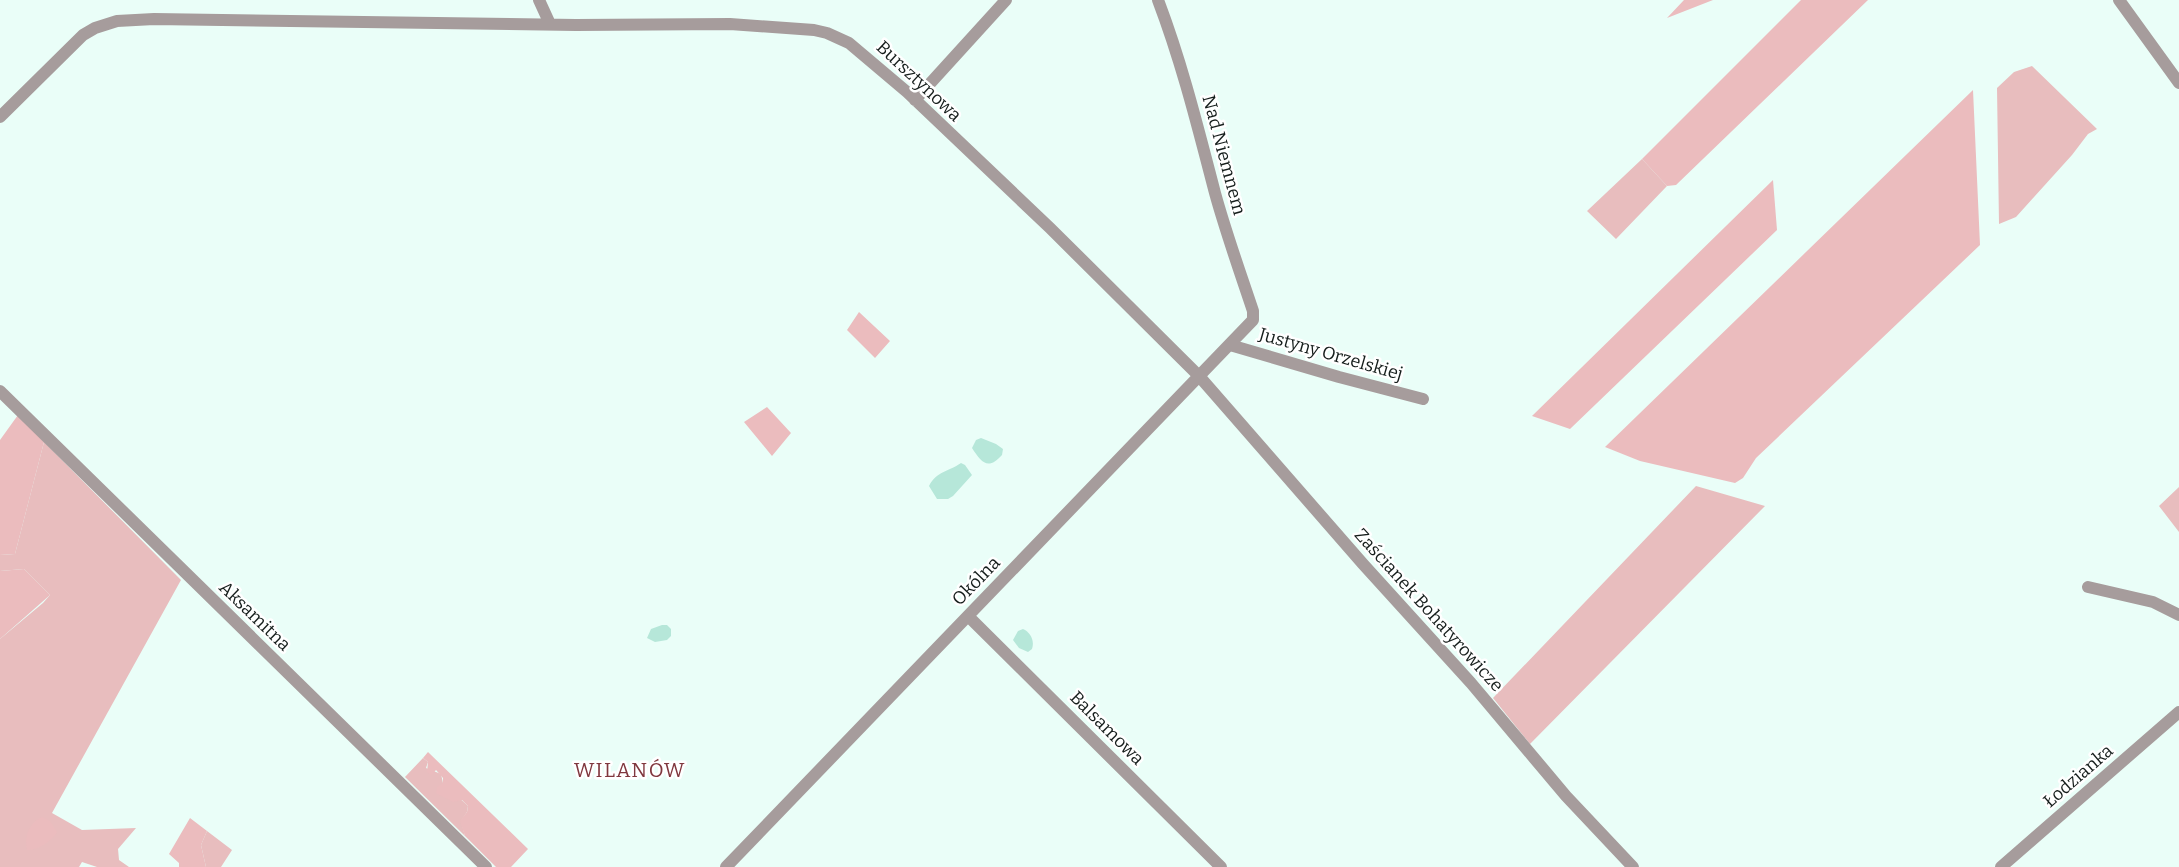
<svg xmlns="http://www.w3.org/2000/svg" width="2179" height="867" viewBox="0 0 2179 867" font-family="Bitter,serif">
<rect width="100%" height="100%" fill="#eafef8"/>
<path fill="#e8bdbe" d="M2032,66l65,63 -9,5 -16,21 -56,62 -17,7 -2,-136 17,-16z
M1642,159l25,27 -51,53 -29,-28z
M44,442l137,138 -129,233 30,17 54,-2 -18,21 1,11 10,7h-32l-15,-5 -3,5h-79v-228l43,-36 7,-8 -26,-26 -24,2v-16l15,-1z
M1696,486l69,20 -235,238 -37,-46z
M2179,487v45l-20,-26z
M423,758l5,4 -2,6 15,6 2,9 25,23 -1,6 -6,9 4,15 -60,-59z
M207,831l25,19 -11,17h-15l-5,-22z"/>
<path fill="#ebbcbe" d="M1684,0h29l-46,18z
M1801,0h67l-192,185 -9,1 -25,-27z
M1973,90l7,155 -224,213 -13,20 -8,5 -95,-22 -35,-14z
M1773,180l4,50 -207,199 -38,-13z
M859,312l31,29 -15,17 -28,-28z
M767,407l24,26 -19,23 -28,-34z
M18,415l26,27 -29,112 -15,1v-115z
M24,569l26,26 -50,44v-68z
M428,752l100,97 -17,18h-15l-31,-31 -5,-15 7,-9 1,-6 -6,-6 -9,2 -17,-9 1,-6 6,-4v-5l-7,-8 -4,5 -5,-3 1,-10 -5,-4z
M42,817l8,4 7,11c-4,8 -20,19 -30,18 -3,-14 2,-27 15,-33z
M190,818l17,13 -6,14 5,22h-27v-4l-10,-9z"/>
<path fill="#b6e7d9" d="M981,438l15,6 7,5 -1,6c-14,16 -21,7 -30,-7l4,-8z
M961,463l4,2 7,10 -19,21 -5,3h-11l-8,-13c8,-15 19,-14 32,-23z
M662,625h5l4,4v7l-4,4 -12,2 -8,-4 4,-9z
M1023,629c7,3 12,11 9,20l-4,3 -9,-4 -6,-8 5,-9z"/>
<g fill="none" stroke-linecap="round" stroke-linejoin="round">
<path stroke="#a69c9c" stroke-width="12" d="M539,0l11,24
M2119,0l60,83
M915,100l91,-100
M0,117l83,-82 12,-7 22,-7 37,-2 422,6 154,-1 84,6 13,3 22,10 58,49 143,136 149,148 164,188 108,119 95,113 67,71
M1230,345l109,32 84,22
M0,391l486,476
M2088,587l65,15 26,13
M968,616l253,251
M726,867l527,-547v-9c-13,-39 -27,-78 -38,-118 -17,-65 -33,-130 -57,-193
M2001,867l178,-155"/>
</g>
<g text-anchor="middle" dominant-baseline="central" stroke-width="5" stroke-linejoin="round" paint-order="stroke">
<g font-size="18" fill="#151d1b" stroke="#fff">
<text transform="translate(919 81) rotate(43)">Bursztynowa</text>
<text transform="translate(1224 155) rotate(75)">Nad Niemnem</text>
<text transform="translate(1331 354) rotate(16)">Justyny Orzelskiej</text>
<text transform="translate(976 581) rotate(-46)">Okólna</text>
<text transform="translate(1429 610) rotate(48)">Zaścianek Bohatyrowicze</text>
<text transform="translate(255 616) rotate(44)">Aksamitna</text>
<text transform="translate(1107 728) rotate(45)">Balsamowa</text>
<text transform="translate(2078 776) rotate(-41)">Łodzianka</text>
</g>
<g font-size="20" letter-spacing="1.5" fill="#80373e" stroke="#fff">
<text x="630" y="770">WILANÓW</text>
</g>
</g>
</svg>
